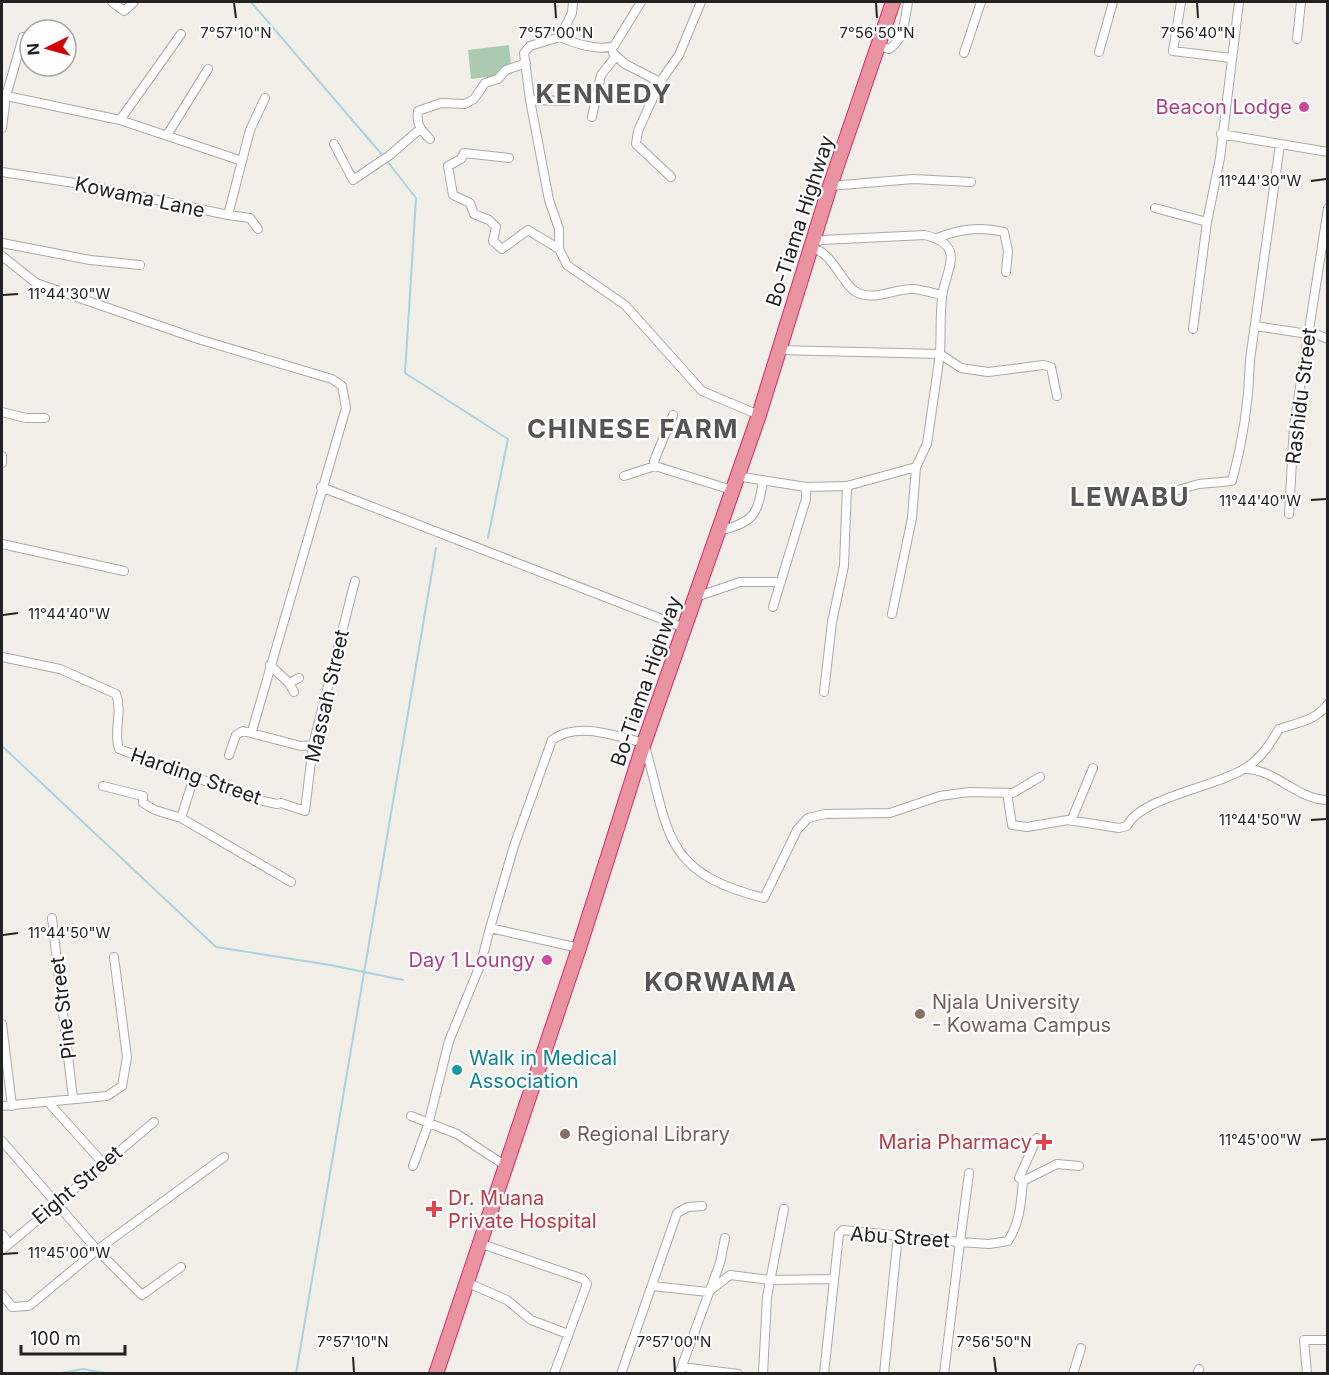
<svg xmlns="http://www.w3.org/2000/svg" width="1329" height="1375" viewBox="0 0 1329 1375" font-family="Inter,sans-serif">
<rect width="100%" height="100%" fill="#f2efe9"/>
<path fill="#aacbaf" d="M509,45l3,29 -41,5 -3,-29z"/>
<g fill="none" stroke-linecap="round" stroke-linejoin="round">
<path stroke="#aad3df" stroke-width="2" d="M251,2l133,155
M387,161l29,37 -11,175 103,66 -20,99
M2,746l214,201 114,18 73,15
M56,1374l27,-5 27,5
M296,1374l140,-826"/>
<g stroke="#a9a9a9" stroke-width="10">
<path id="street" d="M112,2l12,9 10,-9
M573,2l-1,11 -12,24 -30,9 -6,7 6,47 19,100 10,29v20l8,16 58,40 77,86 57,24
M1181,2l-8,49 58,7
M560,37c16,7 37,14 54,9l27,-44
M1297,39l4,-37
M879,46l10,3c15,-8 16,-32 19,-47
M1099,52l14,-50
M613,53l12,11 35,18
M964,53l17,-51
M2,95l118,25 122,41
M530,100l37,1
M592,117l9,-42 15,-19
M120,120l61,-86
M2,128l4,-32 17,-59
M1221,134l107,18
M167,135l41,-66
M430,139c-9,-9 -14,-14 -12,-28l23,-8 24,1 9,-5 11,-16 13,-4 8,-9 20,-7
M334,144l19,36 37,-25 30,-26
M509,158l-45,-5 -3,6 -13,7 5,29 17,8 4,11 15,6 7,7 -3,14 9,8 26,-19 31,19
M2,172l79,12 147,31 22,-85 15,-32
M671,177l-35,-33 2,-13 22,-49 19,-27 22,-53
M830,186l83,-7 58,3
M1155,208l52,14
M228,215l22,3 8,11
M937,238c22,-9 44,-12 67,-6l4,19 -2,21
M2,243l88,17 50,5
M811,248c23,4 31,38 47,45 18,8 37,-5 56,-4 9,1 19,4 28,6
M2,256l34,27 162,56 134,40 10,7 4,22 -94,323
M1255,326l53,8
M1193,329l14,-107 13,-64 19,-156
M1308,331l20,8
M779,350l161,4c1,-19 0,-38 2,-56 2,-27 27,-52 -17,-63l-103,5 -9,3
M2,412l24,6h19
M673,415l-19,46 1,5 77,24
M2,456v7
M916,467l11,-23 13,-90 21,14 27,4 55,-7 8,2 6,29
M624,476l31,-10
M736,476l70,11 41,-1 69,-19 -4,51 -20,96
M321,487l364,141
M1174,491l25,-7 33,-3c11,-40 17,-80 18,-121l30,-216
M1289,514l5,-88 34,-218
M719,531c35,-9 39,-16 44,-51
M2,544l122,27
M696,597l44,-15h41
M773,607l33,-108v-12
M2,657l58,12 56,25c7,19 -3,37 3,55l135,50 23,5 4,-1 24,8 8,-66 42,-164
M270,665l19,18 5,9
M289,683l10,-5
M824,692l8,-70 12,-56 3,-80
M229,755l7,-20 7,-4 58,15 12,-1
M1245,769c31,0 52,31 83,31
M103,786l40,10v7l12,7 26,8 110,64
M1007,793l5,32 15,2 41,-7 51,8 8,-2c13,-29 91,-39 120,-59 15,-10 23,-23 32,-38 20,-7 36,-8 49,-25
M181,818l13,-41
M1071,821l22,-53
M52,918l21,181
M490,928l24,-82 38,-106c25,-19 64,-4 92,3 26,88 16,129 120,155l33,-68 11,-12 17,-4 65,-1 50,-17 29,-4 44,1 27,-16
M2,1024l10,82
M48,1102l55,61
M2,1106l105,-10 15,-10 5,-29 -13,-100
M411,1116l46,18 49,32
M2,1141l95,109 45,45 39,-28
M413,1166l15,-41 21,-84 32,-78 9,-35 89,20
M1023,1181l34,-17 22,2
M2,1234l6,8
M479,1243l104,36 4,5 -33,90
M2,1250l152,-128
M466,1282l41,18 24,20 37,14
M652,1286l56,6 22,-17 40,5 64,-1
M2,1294l10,13 17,-1 68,-56 127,-93
M682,1367l56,7
M621,1374l56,-161 11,-6 14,-1
M679,1374l41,-111 5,-25
M763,1374l4,-77 17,-88
M824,1374l15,-140 4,-4 117,12 9,-69
M884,1374l14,-140
M944,1374l16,-132 29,2 19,-3c12,-18 13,-39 15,-60l-4,-3 18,-40
M1073,1374l8,-26
M1197,1374l2,-5
M1307,1374l-3,-34h24"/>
</g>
<g stroke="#dc2a67" stroke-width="16">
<path id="highway" d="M436,1374l143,-426 65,-205 115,-328 71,-229 63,-184"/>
</g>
<use href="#street" stroke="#fff" stroke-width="8"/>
<use href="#highway" stroke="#e892a2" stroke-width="14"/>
</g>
<path fill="none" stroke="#222" stroke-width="2" d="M234,3l2,15M555,3l1,15M876,3l1,15M1197,3l1,15M1311,181l15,-2M3,295l15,-1M1311,500l15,-1M3,615l15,-2M1311,820l15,-1M3,935l15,-2M1311,1140l15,-1M3,1254l15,-1M353,1357l1,15M674,1357l1,15M994,1357l2,15"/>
<g fill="#d1479c" stroke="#fff" stroke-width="2">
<circle cx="1304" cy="107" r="6"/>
<circle cx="547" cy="960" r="6"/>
</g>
<g fill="#8d6e63" stroke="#fff" stroke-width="2">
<circle cx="920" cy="1014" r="6"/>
<circle cx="565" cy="1134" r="6"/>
</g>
<circle fill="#0f9aa8" stroke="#fff" stroke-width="2" cx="457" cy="1070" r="6"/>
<g fill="#e0444e" stroke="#fff" stroke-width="2">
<path d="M1041 1133h6v6h6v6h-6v6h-6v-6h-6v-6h6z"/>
<path d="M431 1200h6v6h6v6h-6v6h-6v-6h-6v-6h6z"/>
</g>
<g text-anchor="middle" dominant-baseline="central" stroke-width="4.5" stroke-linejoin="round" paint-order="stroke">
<g font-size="20" fill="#b23c85" stroke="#fff" text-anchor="end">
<text x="1292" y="107">Beacon Lodge</text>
<text x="535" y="960">Day 1 Loungy</text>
</g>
<g font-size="20" fill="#222" stroke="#fff">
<text transform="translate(140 197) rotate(12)">Kowama Lane</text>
<text transform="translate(800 221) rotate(-72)">Bo-Tiama Highway</text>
<text transform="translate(1301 396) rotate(-83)">Rashidu Street</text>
<text transform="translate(646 681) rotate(-71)">Bo-Tiama Highway</text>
<text transform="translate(327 696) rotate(-77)">Massah Street</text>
<text transform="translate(196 776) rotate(19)">Harding Street</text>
<text transform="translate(63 1008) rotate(-97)">Pine Street</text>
<text transform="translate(77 1185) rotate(-40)">Eight Street</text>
<text transform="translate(900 1237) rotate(4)">Abu Street</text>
</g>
<g font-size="20" fill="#785e54" stroke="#fff" text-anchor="start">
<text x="932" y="1002">Njala University<tspan x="932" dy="23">- Kowama Campus</tspan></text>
<text x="577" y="1134">Regional Library</text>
</g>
<g font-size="20" fill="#0d838f" stroke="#fff" text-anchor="start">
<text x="469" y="1058">Walk in Medical<tspan x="469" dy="23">Association</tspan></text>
</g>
<g font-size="20" fill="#be3a42" stroke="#fff" text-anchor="end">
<text x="1032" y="1142">Maria Pharmacy</text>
<text x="448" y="1198" text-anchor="start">Dr. Muana<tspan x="448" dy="23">Private Hospital</tspan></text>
</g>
<g font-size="26" font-weight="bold" letter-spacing="1.5" fill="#555" stroke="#fff">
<text x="604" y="93">KENNEDY</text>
<text x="633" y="428">CHINESE FARM</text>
<text x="1130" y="496">LEWABU</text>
<text x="721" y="981">KORWAMA</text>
</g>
</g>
<g font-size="15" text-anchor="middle" fill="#222" stroke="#fff" stroke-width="4.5" stroke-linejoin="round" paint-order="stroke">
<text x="236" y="38">7°57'10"N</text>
<text x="556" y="38">7°57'00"N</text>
<text x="877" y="38">7°56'50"N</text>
<text x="1198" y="38">7°56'40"N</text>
<text x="1260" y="186">11°44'30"W</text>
<text x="69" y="299">11°44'30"W</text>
<text x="1260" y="506">11°44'40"W</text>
<text x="69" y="619">11°44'40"W</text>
<text x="1260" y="825">11°44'50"W</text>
<text x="69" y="938">11°44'50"W</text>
<text x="1260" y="1145">11°45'00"W</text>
<text x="69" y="1258">11°45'00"W</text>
<text x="353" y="1347">7°57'10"N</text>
<text x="674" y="1347">7°57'00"N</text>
<text x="994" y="1347">7°56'50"N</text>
</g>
<rect width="1329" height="1375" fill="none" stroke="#222222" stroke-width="6"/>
<g transform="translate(48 48) rotate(265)"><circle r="28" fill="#ffffff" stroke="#a7a7a7" stroke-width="1.5"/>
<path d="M0-4.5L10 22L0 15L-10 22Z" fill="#d40000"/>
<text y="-9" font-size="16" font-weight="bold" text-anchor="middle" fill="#222222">N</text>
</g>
<path d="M21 1345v9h104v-9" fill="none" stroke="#222222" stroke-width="3"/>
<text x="30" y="1345" font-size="18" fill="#222222" stroke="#ffffff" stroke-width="4.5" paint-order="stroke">100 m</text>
</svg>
